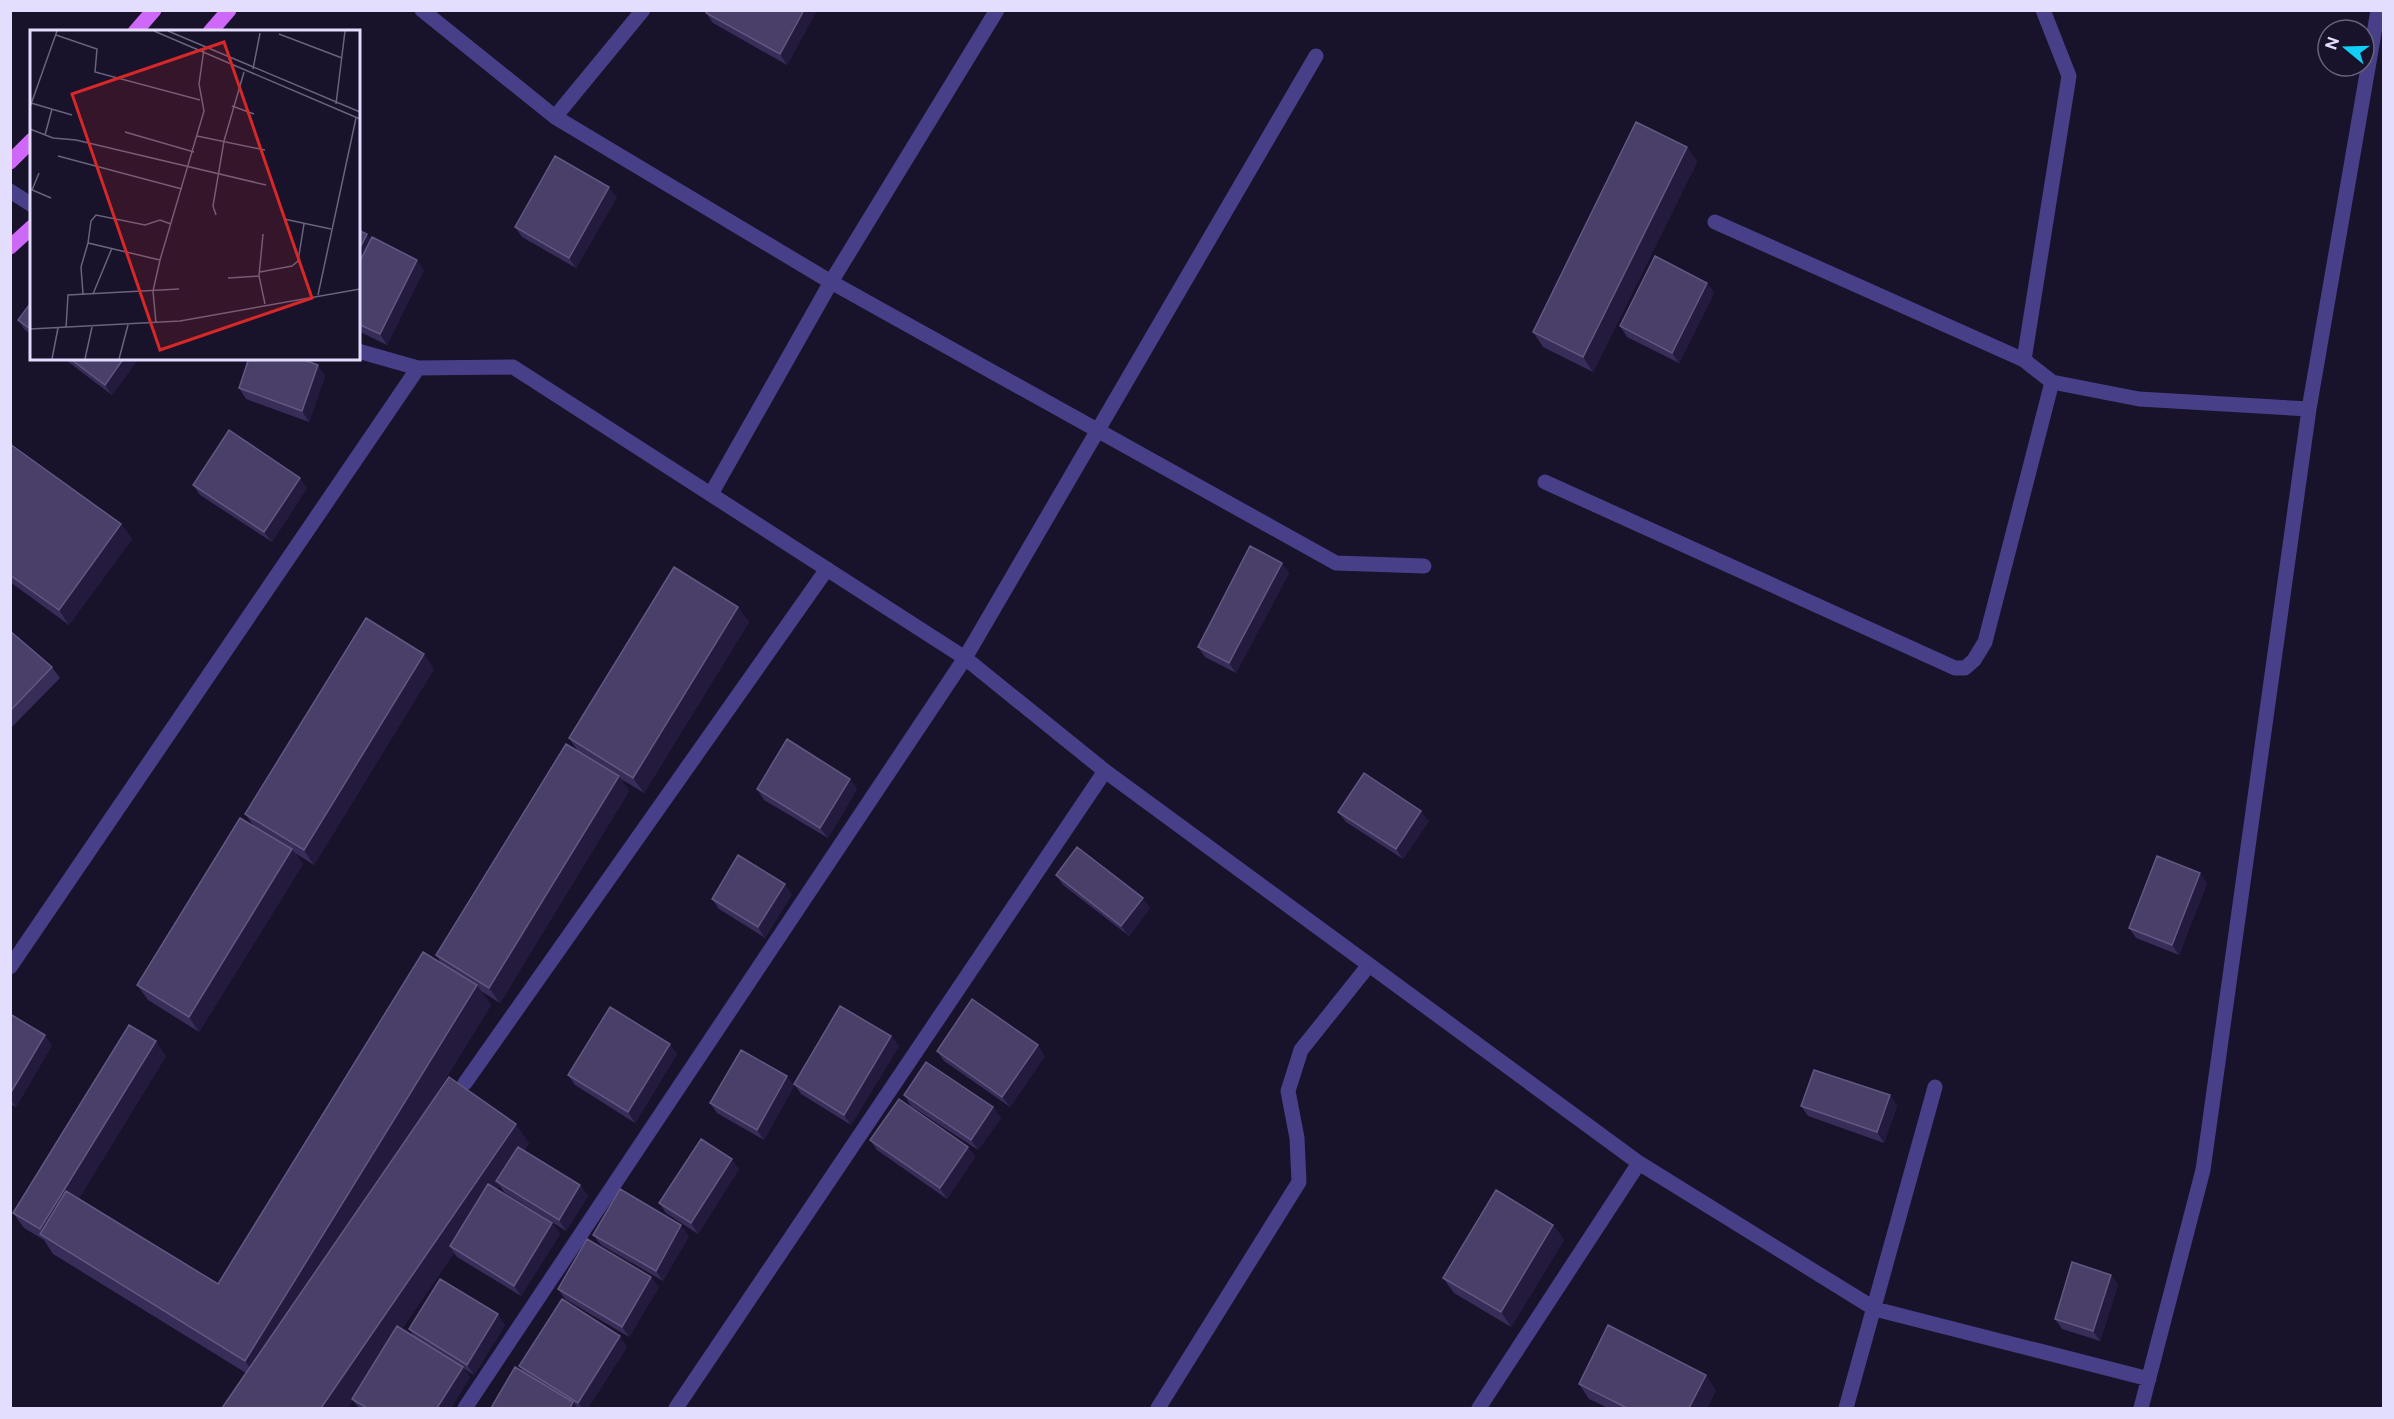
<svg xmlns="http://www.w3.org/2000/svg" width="2394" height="1419" viewBox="0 0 2394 1419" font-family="'Public Sans',sans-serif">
<rect width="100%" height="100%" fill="#18122a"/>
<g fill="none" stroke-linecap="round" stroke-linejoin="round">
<path stroke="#473f87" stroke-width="15" d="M422,10l133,107 276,165 505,281 88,3
M555,117l88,-107
M10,191l22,14
M1715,222l309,138 28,22 87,17 170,10
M358,351l60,17 95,-1 452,291 140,113 534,392 -160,245
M2024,360l45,-284 -26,-66
M1545,482l410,186h10l9,-8 11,-18 67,-260
M711,494l120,-212 166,-272
M10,967l408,-599
M465,1083l362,-514
M1639,1163l236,146 274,70
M465,1408l500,-750 351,-602
M676,1408l429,-637
M1158,1408l141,-226 -2,-44 -9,-47 13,-41 68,-85
M1846,1408l89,-321
M2141,1408l62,-238 106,-761 69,-399"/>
<path stroke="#ce68f9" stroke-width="15" d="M135,32l19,-22
M210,32l19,-22
M10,162l22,-22
M10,247l22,-20"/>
</g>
<path fill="#382c58" d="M817,10l-30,55 -74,-42 -7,-10z
M1687,147l10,15 -104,210 -50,-25 -10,-15z
M617,197l-41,71 -54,-31 -7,-10z
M358,230l13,9 53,31 -37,75 -29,-14z
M1707,283l7,10 -35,70 -52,-26 -7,-11z
M32,301v34l-7,-5 -7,-10z
M63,358h76l-27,37z
M318,365l7,11 -16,46 -63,-23 -7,-11z
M10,444l111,80 11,15 -63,86 -59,-43z
M193,485l114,3 -35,54 -72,-47z
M1282,563l7,10 -53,100 -31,-16 -7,-10z
M738,607l11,15 -105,171 -23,-14 8,12 -129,212 -19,-12 10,14 -66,107 104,31 -5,8 56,34 8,11 -22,35 -62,-39 -4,-6 -3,3 55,34 8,11 -39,62 -64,-39 -3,-4 -52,76 13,9 -6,-9 96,-4 -31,50 -11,-7 7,9 -19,31h-92l-6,-7 -107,-28 -193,-119 -9,-14 -20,-12 -11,-15 153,-157 -87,142 139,86 224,-320 -6,-9 141,-205 -8,-12z
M10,631l42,36 8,11 -50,51z
M434,669l-120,196 -19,-12 8,11 -104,168 -51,-32 -11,-15 116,-160 -8,-11z
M850,779l7,10 -29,49 -64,-38 -7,-11z
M1338,812l91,9 -26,38 -57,-37z
M1056,875l94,33 -21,28 -66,-51z
M2207,883l-28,72 -43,-17 -7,-10z
M792,894l-27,44 -46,-29 -7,-10z
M10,1014l42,31 -36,62 -6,-3z
M891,1036l8,10 -48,79 -50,-31 -7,-10z
M670,1044l7,10 -42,69 -60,-38 -7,-10z
M937,1051l108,5 -35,51 -66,-46z
M787,1076l7,10 -30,54 -47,-27 -7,-10z
M904,1095l89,12 8,11 -23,32 -67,-44z
M1890,1095l7,11 -13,37 -76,-27 -7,-10z
M870,1140l98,7 7,10 -28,42 -70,-49z
M739,1169l-41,65 -32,-21 -7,-10z
M1553,1225l11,15 -53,87 -57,-34 -11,-15z
M593,1235l96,1 -26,45 -62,-36z
M2111,1275l7,10 -18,56 -38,-12 -7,-10z
M659,1287l-30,50 -64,-38 -7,-10z
M627,1347l-39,61h-97l33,-35 -5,-7z
M1579,1384l137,6 -9,18h-99l-19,-9z"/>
<path fill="#231a3e" d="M804,10h13l-30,55 -7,-11z
M1687,147l10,15 -104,210 -10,-15z
M609,187l8,10 -41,71 -7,-10z
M367,234l7,10 -16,33v-25z
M417,260l7,10 -37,75 -7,-11z
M1707,283l7,10 -35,70 -7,-10z
M124,358h15l-27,37 -7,-10z
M318,365l7,11 -16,46 -7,-11z
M300,478l7,10 -35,54 -8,-10z
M121,524l11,15 -63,86 -10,-15z
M1282,563l7,10 -53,100 -7,-10z
M738,607l11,15 -105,171 -11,-15z
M424,654l10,15 -120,196 -10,-15z
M619,776l10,15 -129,212 -11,-15z
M850,779l7,10 -29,49 -8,-10z
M1421,811l8,10 -26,38 -7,-10z
M292,849l11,15 -104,168 -10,-15z
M2200,873l7,10 -28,72 -7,-10z
M785,884l7,10 -27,44 -7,-11z
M1143,898l7,10 -21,28 -8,-10z
M477,985l14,20 -232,376 -14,-20z
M45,1035l7,10 -36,62 -6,-8v-5z
M891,1036l8,10 -48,79 -7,-10z
M156,1041l10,15 -114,186 -6,-4 -6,-9z
M670,1044l7,10 -42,69 -7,-11z
M1038,1045l7,11 -35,51 -8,-10z
M787,1076l7,10 -30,54 -7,-10z
M1890,1095l7,11 -13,37 -7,-11z
M993,1107l8,11 -23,32 -7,-10z
M516,1124l13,19 -28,41 -5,-3 4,5 -44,64 -6,-4 4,7 -100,147 -2,-1 1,2 -5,7h-27z
M968,1147l7,10 -28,42 -7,-11z
M732,1159l7,10 -41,65 -7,-11z
M580,1185l8,11 -22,35 -7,-11z
M552,1223l8,11 -39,62 -7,-10z
M681,1225l8,11 -26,45 -7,-10z
M1553,1225l11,15 -53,87 -10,-15z
M2111,1275l7,10 -18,56 -7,-10z
M651,1277l8,10 -30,50 -7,-10z
M498,1314l7,11 -31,50 -7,-10z
M620,1336l7,11 -39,61h-6l-4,-5z
M463,1367l7,10 -19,31h-14z
M1706,1375l10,15 -9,18h-18z
M573,1402l5,6h-8z"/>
<path fill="#4a3f69" stroke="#625881" stroke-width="1.5" d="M707,10h97l-24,44 -74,-41z
M1636,122l51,25 -104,210 -50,-25z
M555,156l54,31 -40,71 -54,-31z
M358,230l9,4 -9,18z
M372,237l45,23 -37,74 -22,-10v-59z
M1655,256l52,27 -35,70 -52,-27z
M32,301v29l-14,-10z
M69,358h55l-19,27z
M249,358h50l19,7 -16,46 -63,-23z
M229,430l71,48 -36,54 -71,-47z
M10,444l111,80 -62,86 -49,-35z
M1250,546l32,17 -53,100 -31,-16z
M674,567l64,40 -105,171 -64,-40z
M366,618l58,36 -120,196 -59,-36z
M10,631l42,36 -42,44z
M787,739l63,40 -30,49 -63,-39z
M566,744l53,32 -130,212 -53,-33z
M1364,773l57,38 -25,38 -58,-37z
M240,818l52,31 -103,168 -52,-32z
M1077,847l66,51 -22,28 -65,-51z
M738,855l47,29 -27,43 -46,-28z
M2157,856l43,17 -28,72 -43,-17z
M423,952l54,33 -232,376 -205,-127 26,-43 152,93z
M972,999l66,46 -36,52 -65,-46z
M840,1006l51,30 -47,79 -50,-31z
M610,1007l60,37 -42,68 -60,-37z
M10,1014l35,21 -35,59z
M129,1025l27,16 -116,188 -27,-16z
M741,1050l46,26 -30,54 -47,-27z
M926,1062l67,45 -22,33 -67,-45z
M1814,1070l76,25 -13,37 -76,-26z
M449,1077l67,47 -195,284h-99z
M899,1099l69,48 -28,41 -70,-48z
M701,1139l31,20 -41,64 -32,-20z
M518,1147l62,38 -21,35 -63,-39z
M488,1184l64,39 -38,63 -64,-40z
M620,1189l61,36 -25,46 -63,-36z
M1496,1190l57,35 -52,87 -58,-34z
M587,1239l64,38 -29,50 -64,-38z
M2072,1262l39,13 -18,56 -38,-12z
M440,1279l58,35 -31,51 -58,-36z
M562,1299l58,37 -42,67 -59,-37z
M1608,1325l98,50 -17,33h-62l-48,-24z
M397,1326l66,41 -26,41h-70l-15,-9z
M515,1367l58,35 -3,6h-79z"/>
<g transform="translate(30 30)">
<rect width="330" height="330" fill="#18122a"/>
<path fill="none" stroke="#69637f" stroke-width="1.5" d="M124,1l206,88M138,1l192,81M249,4l63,24M26,5l41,14 -2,23 105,28M223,39l7,-36M1,73l41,12M306,74l9,-73M202,76l22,8M0,77l27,-76M0,99l23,9 23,2 190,45M95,102l69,20M15,105l7,-26M167,106l68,14M28,126l124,33M0,159l21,9M2,160l7,-17M186,185l-3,-9 11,-65 20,-69M254,189l47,10M233,204l-4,42 6,28M58,213l3,-22 5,-6 49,10 15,-5 11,4M230,242l32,-6 6,-5 6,-37M198,248l31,-2M53,264l-2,-27 7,-24 72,17 44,-149 -5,-27 5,-35M63,264l19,-46M288,265l38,-177M126,293l-3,-32 7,-31M36,298l2,-33 111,-6M0,299l150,-8 180,-32M22,329l6,-31M55,329l7,-32M89,329l9,-34"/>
<path fill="#d62828" fill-opacity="0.15" stroke="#d62828" stroke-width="3" d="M194,12l88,256 -152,52 -88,-256z"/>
<rect width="330" height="330" fill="none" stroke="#e3ddfe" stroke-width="3"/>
</g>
<rect width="2394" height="1419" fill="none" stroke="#e3ddfe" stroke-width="24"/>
<g transform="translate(2346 48) rotate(289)"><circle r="28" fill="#18122a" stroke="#69637f" stroke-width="1.5"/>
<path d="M0-4.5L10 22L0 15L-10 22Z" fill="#10cef6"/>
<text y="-9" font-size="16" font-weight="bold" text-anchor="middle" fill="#e3ddfe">N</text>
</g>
</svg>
